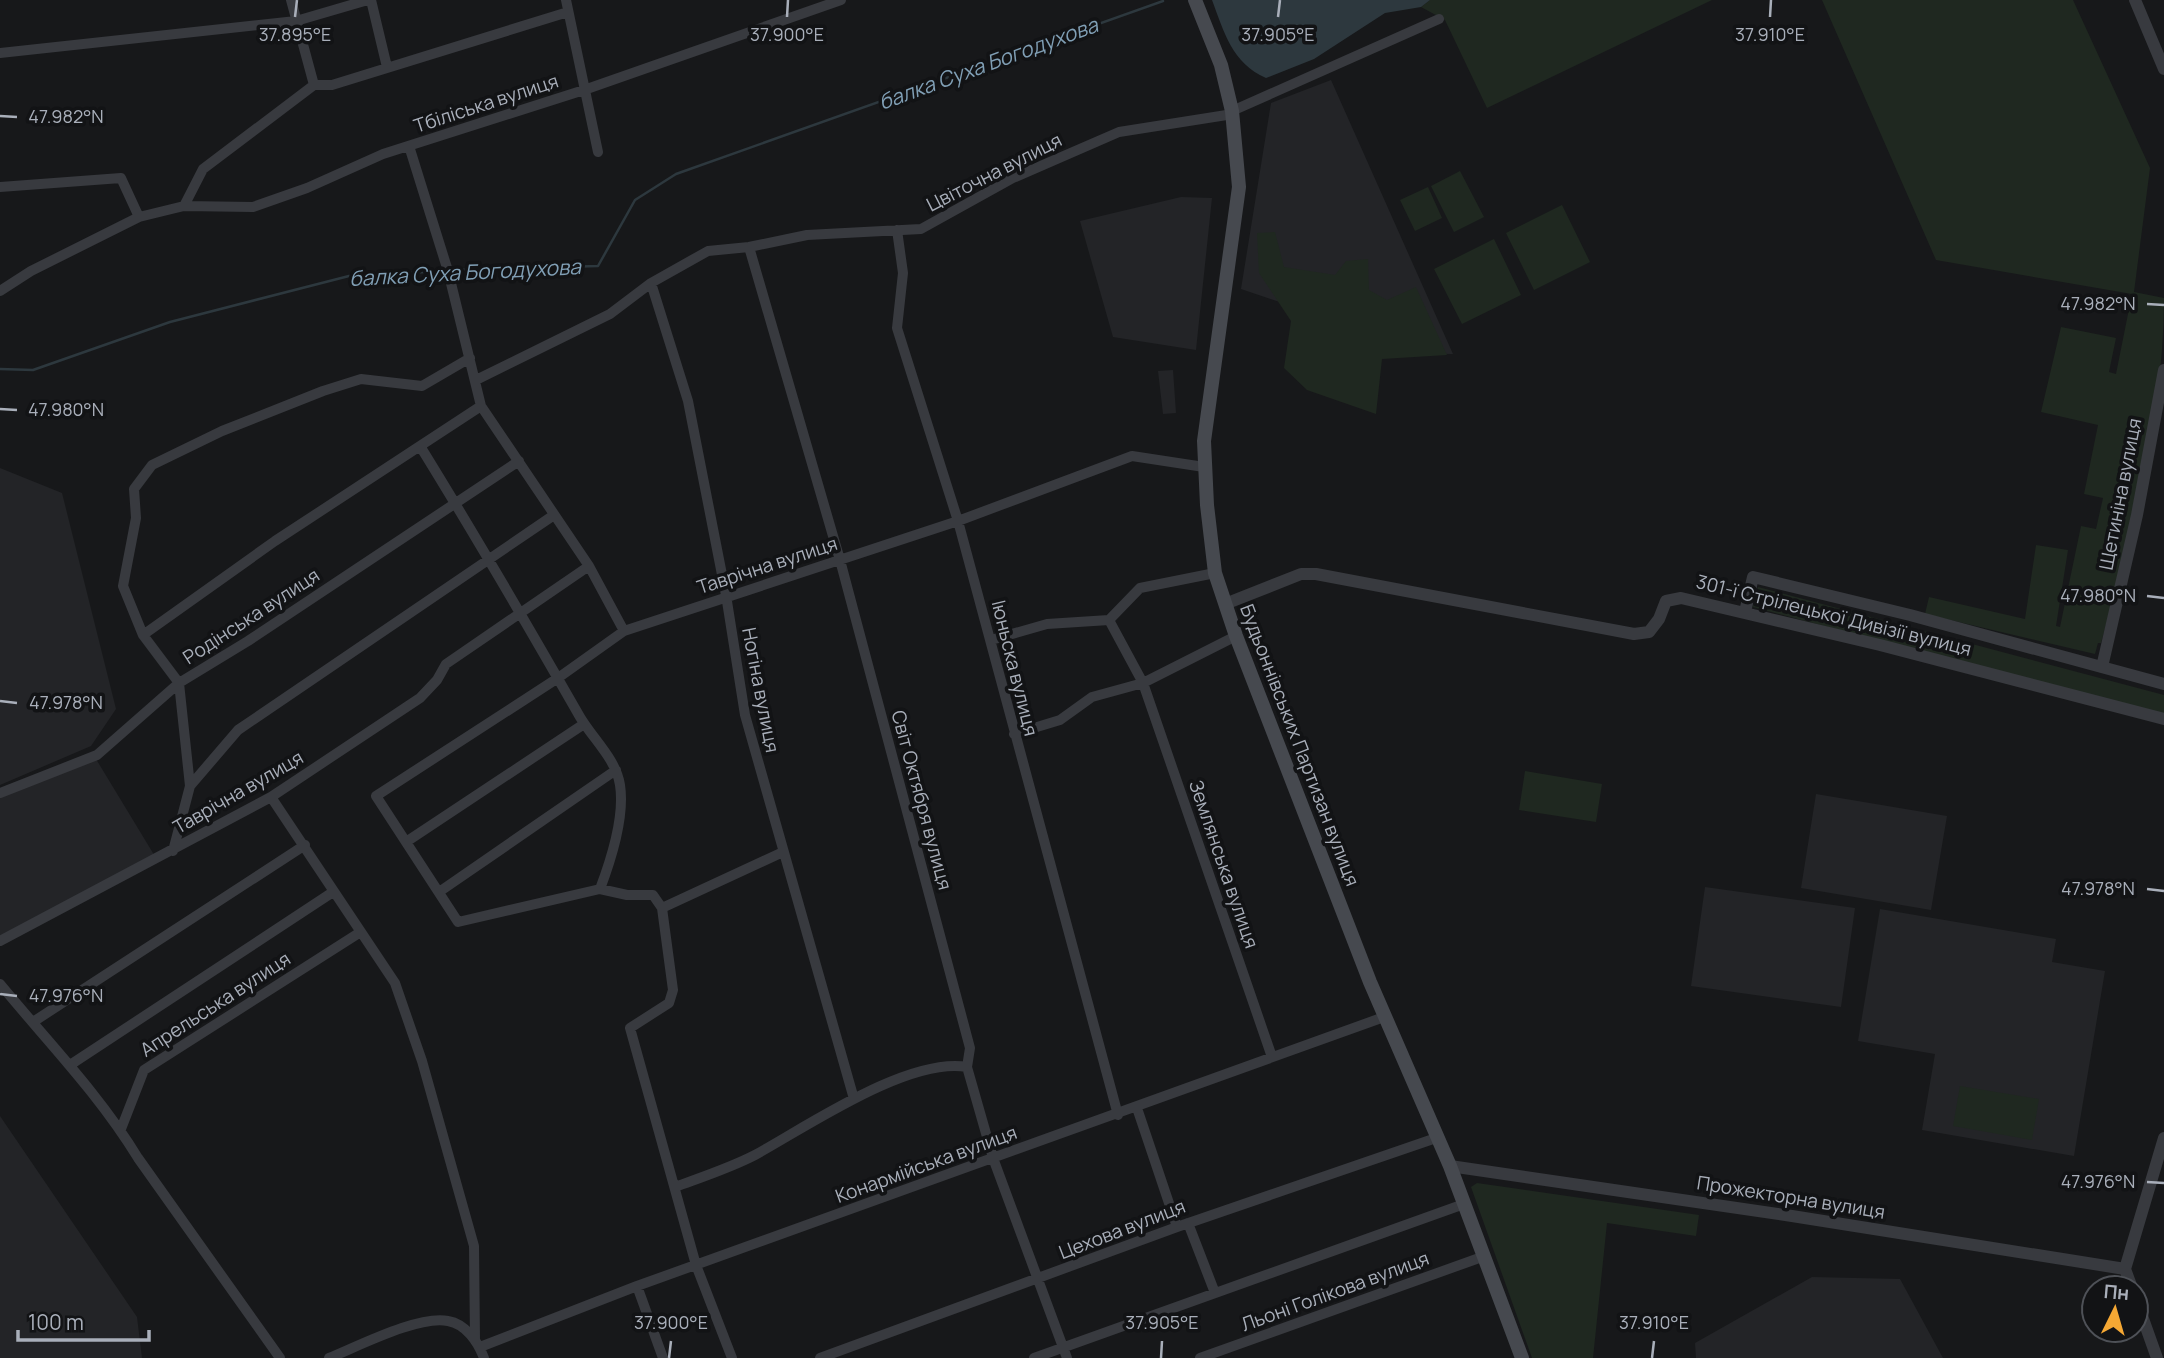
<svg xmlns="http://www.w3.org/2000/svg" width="2164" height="1358" viewBox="0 0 2164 1358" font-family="Manrope,sans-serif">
<rect width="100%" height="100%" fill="#17181a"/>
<path fill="#232427" d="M1331,80l122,274 -74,-1 -73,-42 -65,-22 30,-186z
M1181,197l31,1 -16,152 -83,-13 -33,-116z
M1173,370l3,43 -13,1 -5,-43z
M0,468l62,25 54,216 -25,37 -91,39z
M96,759l60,99 -156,80v-146z
M1816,794l131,22 -16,94 -130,-22z
M1705,887l150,21 -14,99 -150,-21z
M1880,909l176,30 -4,23 53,9 -31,185 -152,-26 13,-76 -77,-13z
M0,1116l137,201 5,41h-142z
M1812,1277l88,2 43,79h-247l-1,-15z"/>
<path fill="#1f2820" d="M1430,0h282l-225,108 -42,-88 -24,-13z
M1822,0h251l77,168 -16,124 30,6c0,117 -32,233 -63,345h-3l-3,11 -170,-40 4,-17 96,22 11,-74 32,5 -12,76 4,1 21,-101 15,3 7,-31 -19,-4 14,-69 -57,-13 20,-85 55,11 -7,34 7,2 16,-80 -196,-34z
M1460,171l24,46 -30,15 -23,-46z
M1428,187l14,31 -27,13 -15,-31z
M1562,205l28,57 -56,28 -28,-57z
M1275,232l9,35 51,8 11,-14 22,-2 1,31 18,10 29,-13 31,68 -65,4 -6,55 -69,-24 -23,-22 7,-47 -32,-48 -2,-40z
M1494,239l27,56 -59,29 -28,-55z
M1758,587l406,108v21l-411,-109z
M1525,771l77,13 -6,38 -77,-12z
M1960,1086l79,13 -7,41 -79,-14z
M1477,1183l222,32 -3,21 -89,-13 -14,135h-61l-61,-171z"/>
<path fill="#2d383e" d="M1212,0h218l-9,7 -36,6 -71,46 -48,19c-34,-15 -42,-46 -54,-78z"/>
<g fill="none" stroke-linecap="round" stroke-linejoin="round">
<path stroke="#2d383e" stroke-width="2.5" d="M451,270l147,-4 37,-66 41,-26 487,-173
M0,369l33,1 137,-48 179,-46 96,-5"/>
<path stroke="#383a3f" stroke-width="10" d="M291,0l23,85
M371,0l16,67
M566,0l32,152
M0,53l296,-32 72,-21
M1232,111l207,-92
M409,146l39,125 33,135 108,160 35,65
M0,187l121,-9 18,39 45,-11 69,1 54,-19 76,-34 201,-64 257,-90
M184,206l19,-37 111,-84h18l236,-73
M897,230l6,43 -6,55 61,193 160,594
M749,247l91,313 130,488 -3,19 26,91 74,200
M651,283l37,118 38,194 19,120 109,384
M0,291l31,-20 108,-54
M476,380l134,-66 41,-31 57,-32 41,-4 58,-12 114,-6 92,-51 106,-46 114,-18
M420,446c55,89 108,180 160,271 13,22 36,42 40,68 5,32 -9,75 -20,104
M1109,620l34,63 129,374
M143,635l132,-94 206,-135
M991,640l56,-16 62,-4 31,-32 75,-15
M1014,734l46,-14 32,-23 51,-14 93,-47
M190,786l-11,-103 -36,-48 -20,-49 13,-68 -2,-29 18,-24 70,-34 101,-40 38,-12 61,7 48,-28
M0,793l97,-38 82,-72 69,-42 271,-180
M271,797l124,186 27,78 52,185 1,93
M406,842l178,-118
M173,851l17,-65 48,-56 316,-215
M783,852l-121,56 -9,-13h-26l-27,-6 -142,33 -82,-126 182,-118 66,-47 334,-110 174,-65 72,11
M439,892l177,-122
M662,908l11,82 -4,13 -39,25 66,237 36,93
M0,941l271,-144 149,-99 17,-18 9,-16 143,-98
M0,984c47,57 99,110 138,174l142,200
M33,1022l272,-177
M70,1065l263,-173
M1137,1108l40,119
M121,1129l23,-59 215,-137
M675,1187c27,-10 55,-19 80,-32 53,-29 153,-98 212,-88
M1188,1223l27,70
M637,1286l26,72
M480,1347l157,-61 747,-269
M329,1358c28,-11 89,-43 119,-37 18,3 30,21 36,37
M820,1358l357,-131 262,-90
M1034,1358l430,-154
M1200,1358l282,-101"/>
<path stroke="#383a3f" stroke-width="12" d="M2135,0l29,69
M1225,604l76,-30h15l318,60 15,-2 10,-13 7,-18 15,-3 199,47 284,74
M1745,612l8,-35 157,38 254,69
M2102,667l35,-152 27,-145
M1450,1166l342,50 333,53
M2132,1288l-7,-19 39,-131
M2136,1299l21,59"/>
<path stroke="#46494f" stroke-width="14" d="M1195,0l26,65 11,46 7,76 -35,254 3,64 8,68 21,63 134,346 80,184 72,192"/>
</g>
<path fill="none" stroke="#a9afba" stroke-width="2.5" d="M295,17l2,-17M787,17l1,-17M1278,17l2,-17M1770,17l1,-17M0,116l17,1M2147,304l17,1M0,409l17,1M2147,596l17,2M0,701l17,2M2147,889l17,2M0,994l17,2M2147,1182l17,1M669,1358l2,-17M1161,1358l1,-17M1652,1358l2,-17"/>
<g text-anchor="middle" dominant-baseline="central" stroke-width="7" stroke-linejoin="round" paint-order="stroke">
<g font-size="19" fill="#a9afba" stroke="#121315">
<text transform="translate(486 103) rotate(-18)">Тбіліська вулиця</text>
<text transform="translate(994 172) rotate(-27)">Цвiточна вулиця</text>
<text transform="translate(2120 494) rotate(-79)">Щетиніна вулиця</text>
<text transform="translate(767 565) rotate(-18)">Таврічна вулиця</text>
<text transform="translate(1834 615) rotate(14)">301-ї Стрілецької Дивізії вулиця</text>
<text transform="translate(251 616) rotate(-33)">Родінська вулиця</text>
<text transform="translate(1015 668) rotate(76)">Iюньска вулиця</text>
<text transform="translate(761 690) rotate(79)">Ногіна вулиця</text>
<text transform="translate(1300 745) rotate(69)">Будьоннівських Партизан вулиця</text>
<text transform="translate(238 792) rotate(-30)">Таврічна вулиця</text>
<text transform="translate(922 800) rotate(75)">Світ Октября вулиця</text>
<text transform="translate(1224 864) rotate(71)">Землянська вулиця</text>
<text transform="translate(215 1004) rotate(-33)">Апрельська вулиця</text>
<text transform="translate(926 1164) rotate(-20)">Конармійська вулиця</text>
<text transform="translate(1791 1197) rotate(9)">Прожекторна вулиця</text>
<text transform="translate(1122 1229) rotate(-21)">Цехова вулиця</text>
<text transform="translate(1335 1291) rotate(-20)">Льоні Голікова вулиця</text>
</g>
<g font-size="21" font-style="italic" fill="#809fb5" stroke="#121315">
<text transform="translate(988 63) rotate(-20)">балка Суха Богодухова</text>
<text transform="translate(465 272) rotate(-3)">балка Суха Богодухова</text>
</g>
</g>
<g font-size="18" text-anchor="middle" fill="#a9afba" stroke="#121315" stroke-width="7" stroke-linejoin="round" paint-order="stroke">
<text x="295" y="41">37.895°E</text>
<text x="787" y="41">37.900°E</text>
<text x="1278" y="41">37.905°E</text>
<text x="1770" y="41">37.910°E</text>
<text x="66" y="123">47.982°N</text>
<text x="2098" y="310">47.982°N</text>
<text x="66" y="416">47.980°N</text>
<text x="2098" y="602">47.980°N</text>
<text x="66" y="709">47.978°N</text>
<text x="2098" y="895">47.978°N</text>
<text x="66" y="1002">47.976°N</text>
<text x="2098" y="1188">47.976°N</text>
<text x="671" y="1329">37.900°E</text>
<text x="1162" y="1329">37.905°E</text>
<text x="1654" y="1329">37.910°E</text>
</g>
<g transform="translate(2115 1309) rotate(5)"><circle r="33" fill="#121315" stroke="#4e5157" stroke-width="2"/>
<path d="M0-5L12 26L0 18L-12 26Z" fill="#f5a834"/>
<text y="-10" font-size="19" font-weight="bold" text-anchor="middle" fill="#a9afba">Пн</text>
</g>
<path d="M18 1330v10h131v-10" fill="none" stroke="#a9afba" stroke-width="3.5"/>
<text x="28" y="1330" font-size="21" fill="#a9afba" stroke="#121315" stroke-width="5" paint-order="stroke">100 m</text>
</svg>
